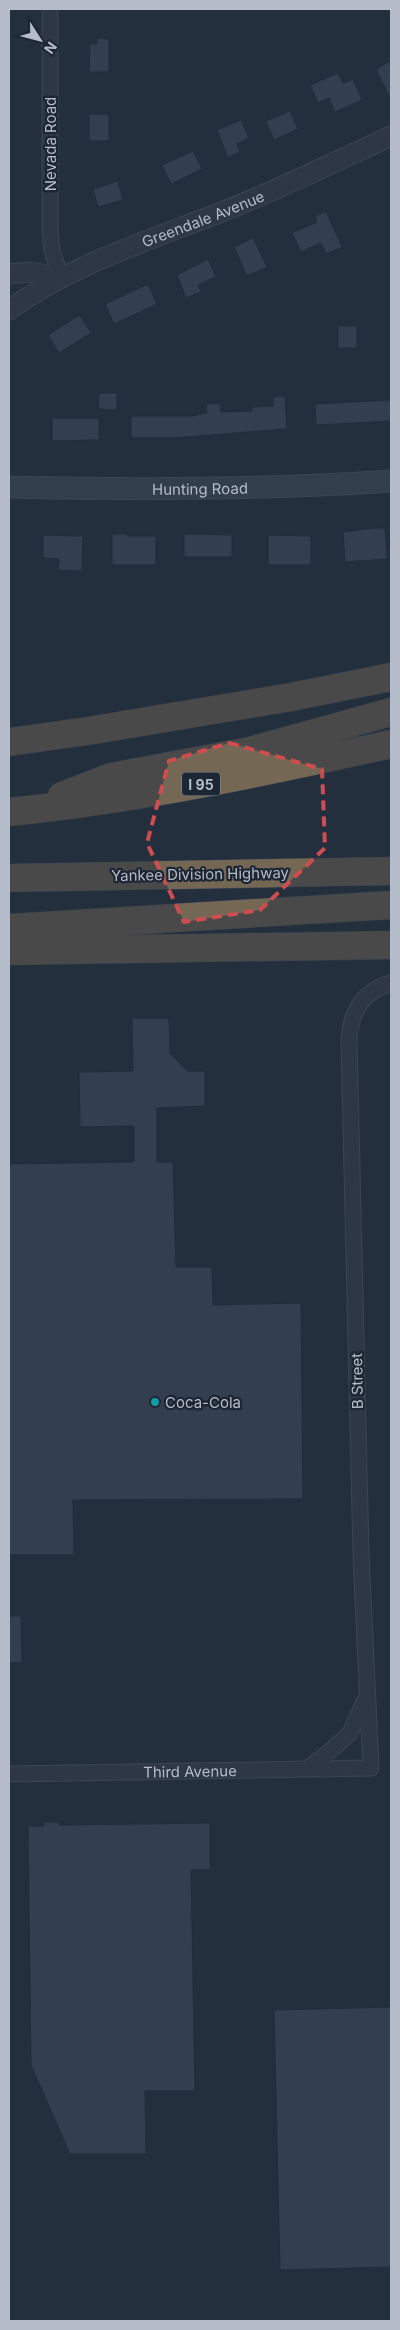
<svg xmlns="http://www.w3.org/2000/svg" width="400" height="2330" viewBox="0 0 400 2330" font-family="Inter,sans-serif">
<rect width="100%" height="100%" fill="#242f3e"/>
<path fill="#455162" stroke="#1f2835" d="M97,38l12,1v33h-20l1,-28h7z
M391,61v39l-15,-31z
M338,73l5,10 10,-4 9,21 -27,12 -6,-14 -11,5 -8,-18z
M290,111l8,18 -24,11 -8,-19z
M89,114h20v27h-20z
M241,120l8,18 -12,6 3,8 -12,6 -11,-28z
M193,151l9,18 -31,15 -9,-19z
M118,181l5,19 -25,7 -5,-18z
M326,211l16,36 -16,7 -5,-11 -20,9 -9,-19 25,-11 -2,-6z
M253,238l14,29 -20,9 -13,-29z
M208,259l8,18 -18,8 3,7 -15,6 -9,-23z
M148,284l9,20 -43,20 -9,-20z
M80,315l11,18 -32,20 -11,-18z
M338,326h19v22h-19z
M99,393h18v17l-19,-1z
M285,396l2,33 -115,9h-41v-22h61l15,-3 -1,-9 14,-1 1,9 31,-1v-4l21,-1v-9z
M391,400v21l-75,4 -1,-21z
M52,418h47v22l-47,1z
M372,528h13l2,31 -42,3 -2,-30z
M112,534h15v2h29v29h-44z
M184,534l48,1v22h-48z
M43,535l40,1 -1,35 -24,-1 1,-11 -16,-1z
M268,535l43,1v29h-43z
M132,1018h37l1,35 17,18h18v35l-48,2v54h16l3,105h36l1,38 88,-2 2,196 -230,1 1,55h-65v-391l125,-2v-36l-54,1 -1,-55 54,-1z
M9,1616h12l1,47h-13z
M44,1822h15v3l151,-2v47h-19l4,221h-50l1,63h-76l-39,-89 -3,-239h16z
M391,2007v260l-111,3 -6,-260z"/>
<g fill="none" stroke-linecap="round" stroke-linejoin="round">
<g stroke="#565f6c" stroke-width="17">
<g id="minor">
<path d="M50,9v221l2,21 9,26"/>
<path d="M307,1769l22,-17 21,-19 15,-33"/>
<path id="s1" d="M9,1774l362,-6 -10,-213 -12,-514c1,-29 14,-50 42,-58"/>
</g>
</g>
<g stroke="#565f6c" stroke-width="21">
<g id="tertiary">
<path d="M9,274l20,-2 32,5"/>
<path id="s2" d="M9,310c66,-48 145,-71 220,-101 55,-22 108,-48 162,-73"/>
</g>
</g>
<g stroke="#565f6c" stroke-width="23">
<g id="secondary">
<path id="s3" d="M9,487c128,3 255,3 382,-6"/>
</g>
</g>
<g stroke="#434c59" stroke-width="29">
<path id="motorway" d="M9,742l79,-11 203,-34 100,-20
M62,796l49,-19 139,-26 141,-39
M9,812c129,-13 256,-40 382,-68
M9,878l382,-7
M9,928l382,-23
M9,951l382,-6"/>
</g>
<use href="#minor" stroke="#38414e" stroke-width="15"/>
<use href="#tertiary" stroke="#38414e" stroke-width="19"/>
<use href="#secondary" stroke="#465061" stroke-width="21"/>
<use href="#motorway" stroke="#746855" stroke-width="28"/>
</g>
<path d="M0 0H400V2330H0ZM229,743l93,26 3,79 -65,62 -76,12 -37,-79 22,-82z" fill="#242f3e" fill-opacity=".55" fill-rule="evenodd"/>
<path fill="none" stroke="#ce4d50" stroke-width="4" stroke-dasharray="10 6" stroke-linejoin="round" d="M229,743l93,26 3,79 -65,62 -76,12 -37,-79 22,-82z"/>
<circle fill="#0f9aa8" stroke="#1d2633" stroke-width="2" cx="155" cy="1402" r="5"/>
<g text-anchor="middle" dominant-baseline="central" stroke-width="4.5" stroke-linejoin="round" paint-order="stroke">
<rect fill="#1d2633" stroke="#878f9c" stroke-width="1" x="182" y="772.5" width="38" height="23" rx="4"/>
<g font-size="14" font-weight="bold" fill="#b4bcc9">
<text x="201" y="784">I 95</text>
</g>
<g font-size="15" fill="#b4bcc9" stroke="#1d2633">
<text transform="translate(50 144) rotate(-90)">Nevada Road</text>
<text stroke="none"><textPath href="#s2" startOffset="215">Greendale Avenue</textPath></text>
<text stroke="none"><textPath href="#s3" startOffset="191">Hunting Road</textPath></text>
<text transform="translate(200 874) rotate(-1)">Yankee Division Highway</text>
<text transform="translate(357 1381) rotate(-91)">B Street</text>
<text stroke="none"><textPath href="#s1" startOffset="181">Third Avenue</textPath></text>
</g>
<g font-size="15" fill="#b4bcc9" stroke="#1d2633" text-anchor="start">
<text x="165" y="1402">Coca-Cola</text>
</g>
</g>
<rect width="400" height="2330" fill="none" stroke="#b4bcc9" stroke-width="20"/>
<g transform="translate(40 40) rotate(126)" stroke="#1d2633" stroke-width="4" paint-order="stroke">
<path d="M0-4L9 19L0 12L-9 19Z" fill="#b4bcc9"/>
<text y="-8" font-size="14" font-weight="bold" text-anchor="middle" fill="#b4bcc9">N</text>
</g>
</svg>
